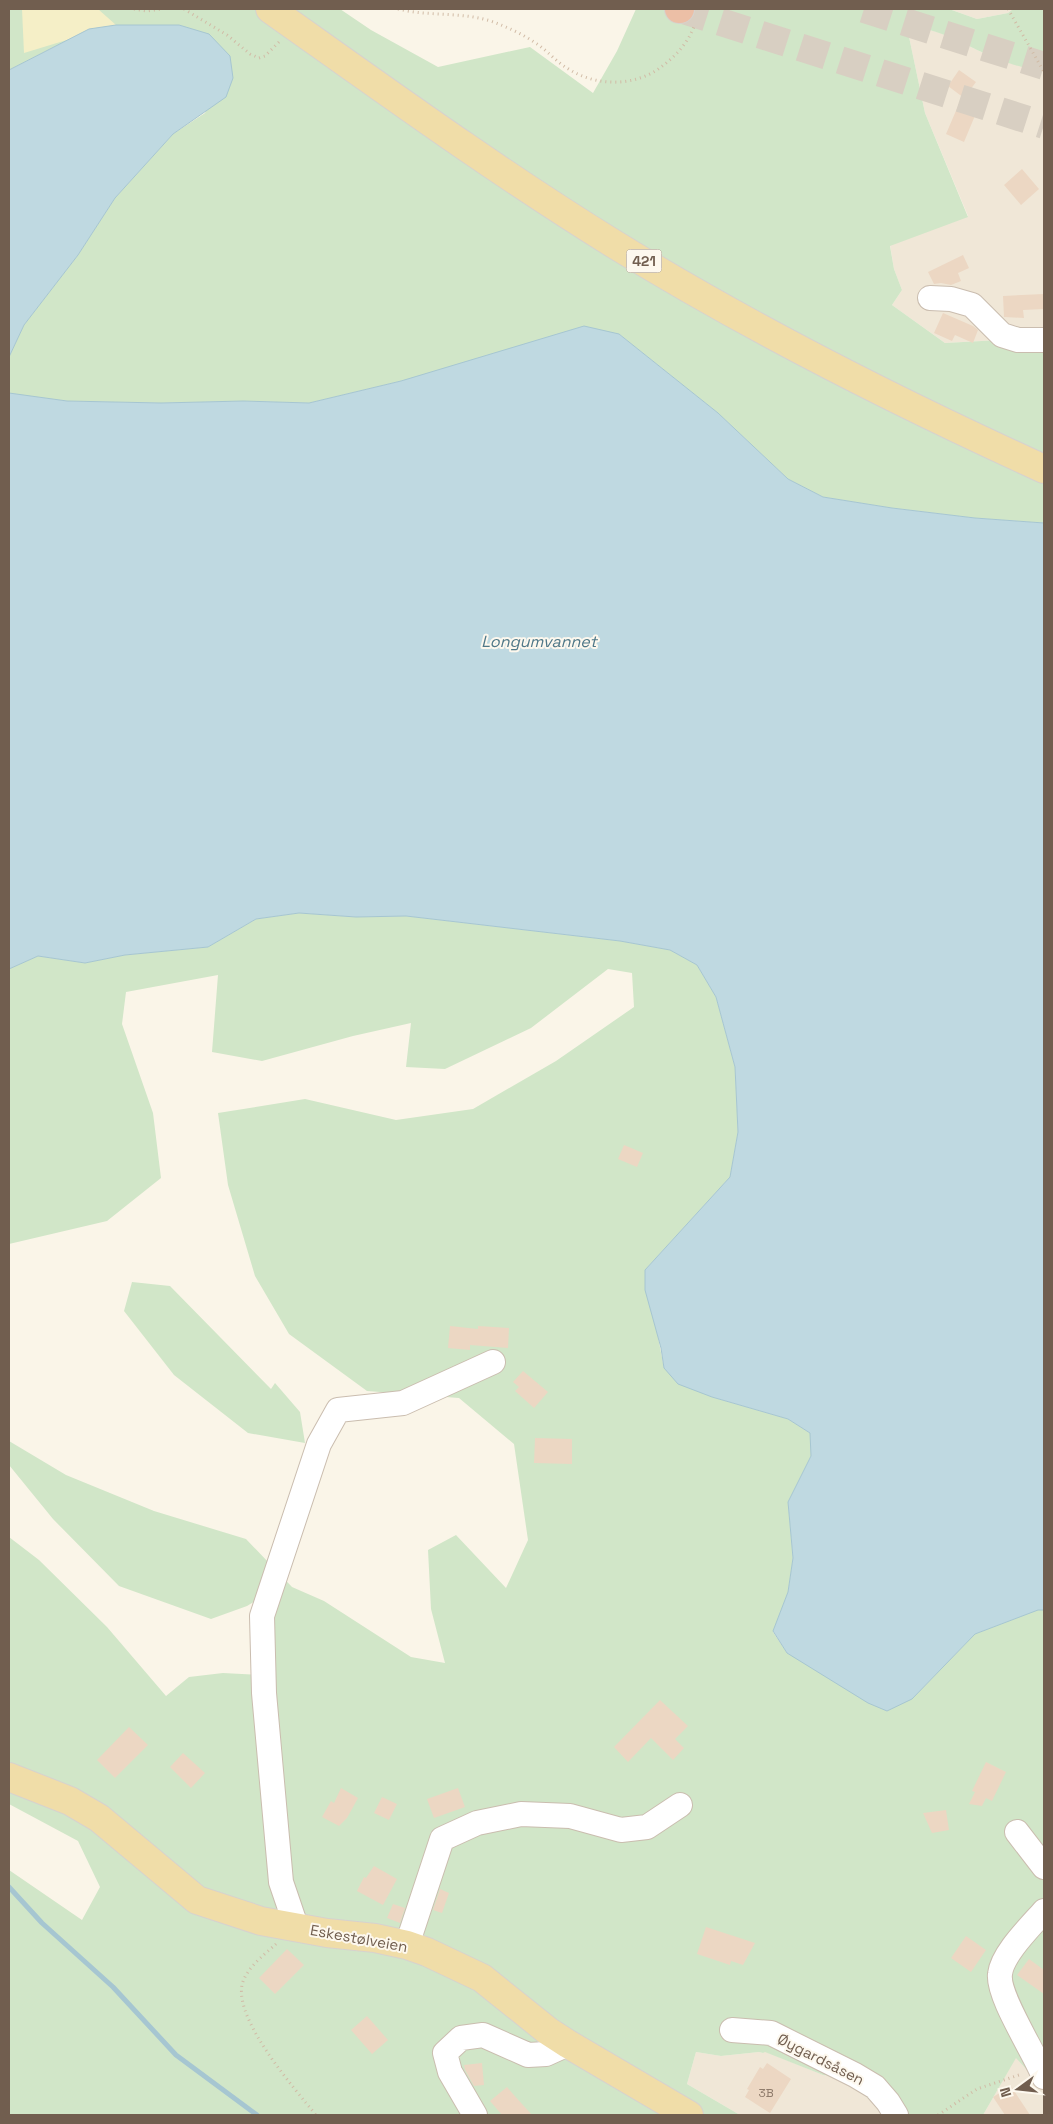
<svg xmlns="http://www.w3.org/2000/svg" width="1053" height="2124" viewBox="0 0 1053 2124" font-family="'Space Grotesk',sans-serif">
<rect width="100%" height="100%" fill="#faf5e8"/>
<path fill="#f0e7d7" d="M949,9h64l-5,4 -31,6z
M919,27l22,6 51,24 44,13 8,-1v271l-8,-2 -91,5 -53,-38 10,-15 -8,-21 -4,-24 78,-29 -43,-103 -17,-81z
M764,2051l59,24 23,3 40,37h-146l-53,-31 9,-32 25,4 38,-4 4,1z
M1016,2057l28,31v27h-61z"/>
<path fill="#d1e6c8" d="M9,9h331l31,21 67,37 92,-20 63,46 24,-42 19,-42h313l28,10 31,-6 5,-4h31v60c-26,4 -77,-25 -102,-35 -8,-3 -15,-5 -23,-7l-11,5 17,81 43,104 -78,29 4,23 8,21 -10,15 53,38 91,-5 8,2v183l-69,-5 -83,-10 -69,-11 -35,-18 -70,-66 -99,-79 -218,47 -92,22 -66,-2 -82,2 -94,-2 -56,-7 -2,-1v-36l15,-32 54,-70 37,-57 58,-64 32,-21 25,-57 -21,-21 -30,-10 -90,4 -80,41z
M299,913l57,4 50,-1 214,25 50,9 27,15 19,32 19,70 3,65 -8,45 -85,93 19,98 48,29 76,22 22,14 1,23 -23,46 5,56 -5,34 -15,40 14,21 125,46 63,-65 63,-25 6,1v478l-28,-30 -33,57h-97l-40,-37 -23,-3 -58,-23 -2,1 -4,-1 -38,4 -25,-4 -9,32 53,31h-731v-245l73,50 18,-33 -22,-46 -69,-37v-267l30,23 68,67 59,69 23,-19 34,-4 40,2 5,-82 -21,13 -36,13 -92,-33 -66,-67 -44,-54v-24l57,34 88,36 92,28 46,48 32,14 87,56 34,6 -14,-54 -3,-59 28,-15 50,53 22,-48 -14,-96 -55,-46 -92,-7 -78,-57 -34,-58 -27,-91 -10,-72 87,-14 91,21 77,-11 83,-48 78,-54 -2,-34 -24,-4 -77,59 -86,41 -39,-2 5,-44 -58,13 -91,25 -50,-9 6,-77 -92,17 -4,32 31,89 8,65 -54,43 -98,23v-275l29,-13 47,7 40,-8 83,-8 48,-28z
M132,1282l38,4 101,103 4,-6 25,29 5,31 -57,-10 -74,-58 -50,-64z"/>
<path fill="#f5efc7" d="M22,9h76l18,16 -92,28z"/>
<path fill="#bfd9e1" stroke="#a6c6d1" d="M116,25h63l30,9 21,22 3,22 -7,19 -53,37 -58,64 -37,57 -54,70 -15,32v-287l80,-41z
M584,326l35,8 99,79 70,66 35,18 69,11 83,10 69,5v1087h-6l-63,24 -63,65 -25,12 -19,-8 -81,-50 -14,-22 15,-39 5,-34 -5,-56 23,-46 -1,-23 -22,-14 -76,-22 -34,-13 -14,-16 -3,-20 -16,-58v-20l85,-93 8,-45 -3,-65 -19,-70 -19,-32 -27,-15 -50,-9 -214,-25 -50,1 -57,-4 -43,6 -48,28 -83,8 -40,8 -47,-7 -29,13v-576l58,8 94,2 82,-2 66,2 92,-22z"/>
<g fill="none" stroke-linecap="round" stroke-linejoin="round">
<path stroke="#a6c6d1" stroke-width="5" d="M9,1887l33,36 71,64 63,68 81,60"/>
</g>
<path fill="#ecd7c3" d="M959,70l17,12 -12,16 -16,-12z
M961,99l18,7 -15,36 -18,-8z
M1022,169l17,20 -18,16 -17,-20z
M963,255l6,13 -11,5 3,8 -10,4 -10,-2 -7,1 -6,-12z
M1044,294v15l-21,1 1,8 -20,-1 -1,-21z
M943,313l30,13 5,4 -5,13 -18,-8 -3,6 -18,-8z
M624,1145l19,8 -6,14 -19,-8z
M450,1326l28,3v-3l31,2 -1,20 -38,-3v5l-22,-2z
M523,1371l25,21 -14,16 -19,-17 4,-4 -6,-5z
M535,1438l37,1v25l-38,-1z
M660,1700l28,26 -13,13 9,9 -11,12 -22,-22 -23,24 -14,-15z
M129,1727l19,18 -33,33 -18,-18z
M183,1753l22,20 -14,15 -21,-21z
M986,1762l20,10 -14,29 -6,-3 -4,8 -13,-2 6,-12 -3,-1z
M341,1788l17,10 -11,20 -8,8 -17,-9 9,-16 3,2z
M458,1788l7,19 -31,11 -7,-19z
M382,1797l15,7 -8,16 -15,-7z
M946,1810l3,20 -17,3 -9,-20z
M374,1866l23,13 -14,26 -26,-14 7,-14 2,1z
M440,1889l9,4 -7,20 -9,-3z
M393,1904l12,4 -5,15 -13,-5z
M706,1927l49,16 -12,22 -12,-4 -1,4 -33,-11z
M966,1936l20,14 -15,22 -20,-14z
M287,1949l17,16 -29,29 -16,-16z
M1029,1959l15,11v24l-27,-19z
M367,2016l21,24 -16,14 -21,-24z
M482,2063l2,22 -10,1 -9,-16 -1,-5z
M767,2063l24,16 -21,34 -25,-16 4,-7 -2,-1 13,-22 3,2z
M1011,2086l19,29h-25l-12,-18z
M507,2087l6,7 19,21h-30l-12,-14z"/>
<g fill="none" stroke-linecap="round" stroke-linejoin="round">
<path stroke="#d8cfc2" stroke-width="28" stroke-dasharray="28 14" stroke-linecap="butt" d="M680,9l364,116
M864,9l180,57"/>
<g stroke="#cabdaf" stroke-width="26">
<path id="minor" d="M930,298l21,1 21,6 30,30 16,5h26
M1017,1832l27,35
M1044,1911c-13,15 -42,43 -44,63 -3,22 35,79 44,103
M296,1926l-15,-44 -17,-189 -2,-77 57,-172 19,-34 65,-7 90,-41
M407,1945l35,-106 35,-16 44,-9 49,2 51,14 26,-3 33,-22
M732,2030l39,3 84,42 20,12 13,15 8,13
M475,2115l-25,-43 -5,-19 16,-15 22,-3 45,20 18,-1 22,-10"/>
</g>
<g stroke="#d7d2ce" stroke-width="30">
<path id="major" d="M270,9c113,80 226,162 344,235 138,85 283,158 430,225
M9,1777l61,24 29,17 98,82 64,21 66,12 48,5 32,7 20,7 55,26 66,53 20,13 121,71"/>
</g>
<g stroke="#d7d2ce" stroke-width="30">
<path id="highway" d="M679,9h1"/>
</g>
<path stroke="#d1bba6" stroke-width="3" stroke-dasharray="1 4" stroke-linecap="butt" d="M134,9l12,2 17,-2
M184,9l43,26 23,19 9,4 6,-2 14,-14
M398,9c32,8 68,2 98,14 13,5 26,11 38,19 12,7 21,19 33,26 27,18 63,19 90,2 17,-12 31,-26 38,-46
M1008,9l36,63
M276,1944c-12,11 -30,24 -34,41 -7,36 52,103 74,130
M938,2115l39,-26 45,-15"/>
<use href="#minor" stroke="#fff" stroke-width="24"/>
<use href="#major" stroke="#f0dda8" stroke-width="28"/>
<use href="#highway" stroke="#ecbfa6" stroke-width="28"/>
</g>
<g text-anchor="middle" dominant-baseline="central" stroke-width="4" stroke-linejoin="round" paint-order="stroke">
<g font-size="12" fill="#907c6c">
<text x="766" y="2093">3B</text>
</g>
<rect fill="#fdf8ee" stroke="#9b8c7f" stroke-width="1" x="626.5" y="249.5" width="35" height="23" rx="4"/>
<g font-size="14" font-weight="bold" fill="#715e4f">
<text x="644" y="261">421</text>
</g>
<g font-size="15" fill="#715e4f" stroke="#fdf8ee">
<text transform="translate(359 1938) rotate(10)">Eskestølveien</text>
<text transform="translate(821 2059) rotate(27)">Øygardsåsen</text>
</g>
<g font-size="16" font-style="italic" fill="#4f7888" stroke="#fdf8ee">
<text x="539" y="641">Longumvannet</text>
</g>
</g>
<rect width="1053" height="2124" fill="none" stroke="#715e4f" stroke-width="20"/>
<g transform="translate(1018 2089) rotate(255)" stroke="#fdf8ee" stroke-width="4" paint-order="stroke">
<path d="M0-4L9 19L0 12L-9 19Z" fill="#715e4f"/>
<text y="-8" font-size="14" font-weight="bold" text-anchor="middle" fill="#715e4f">N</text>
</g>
</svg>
